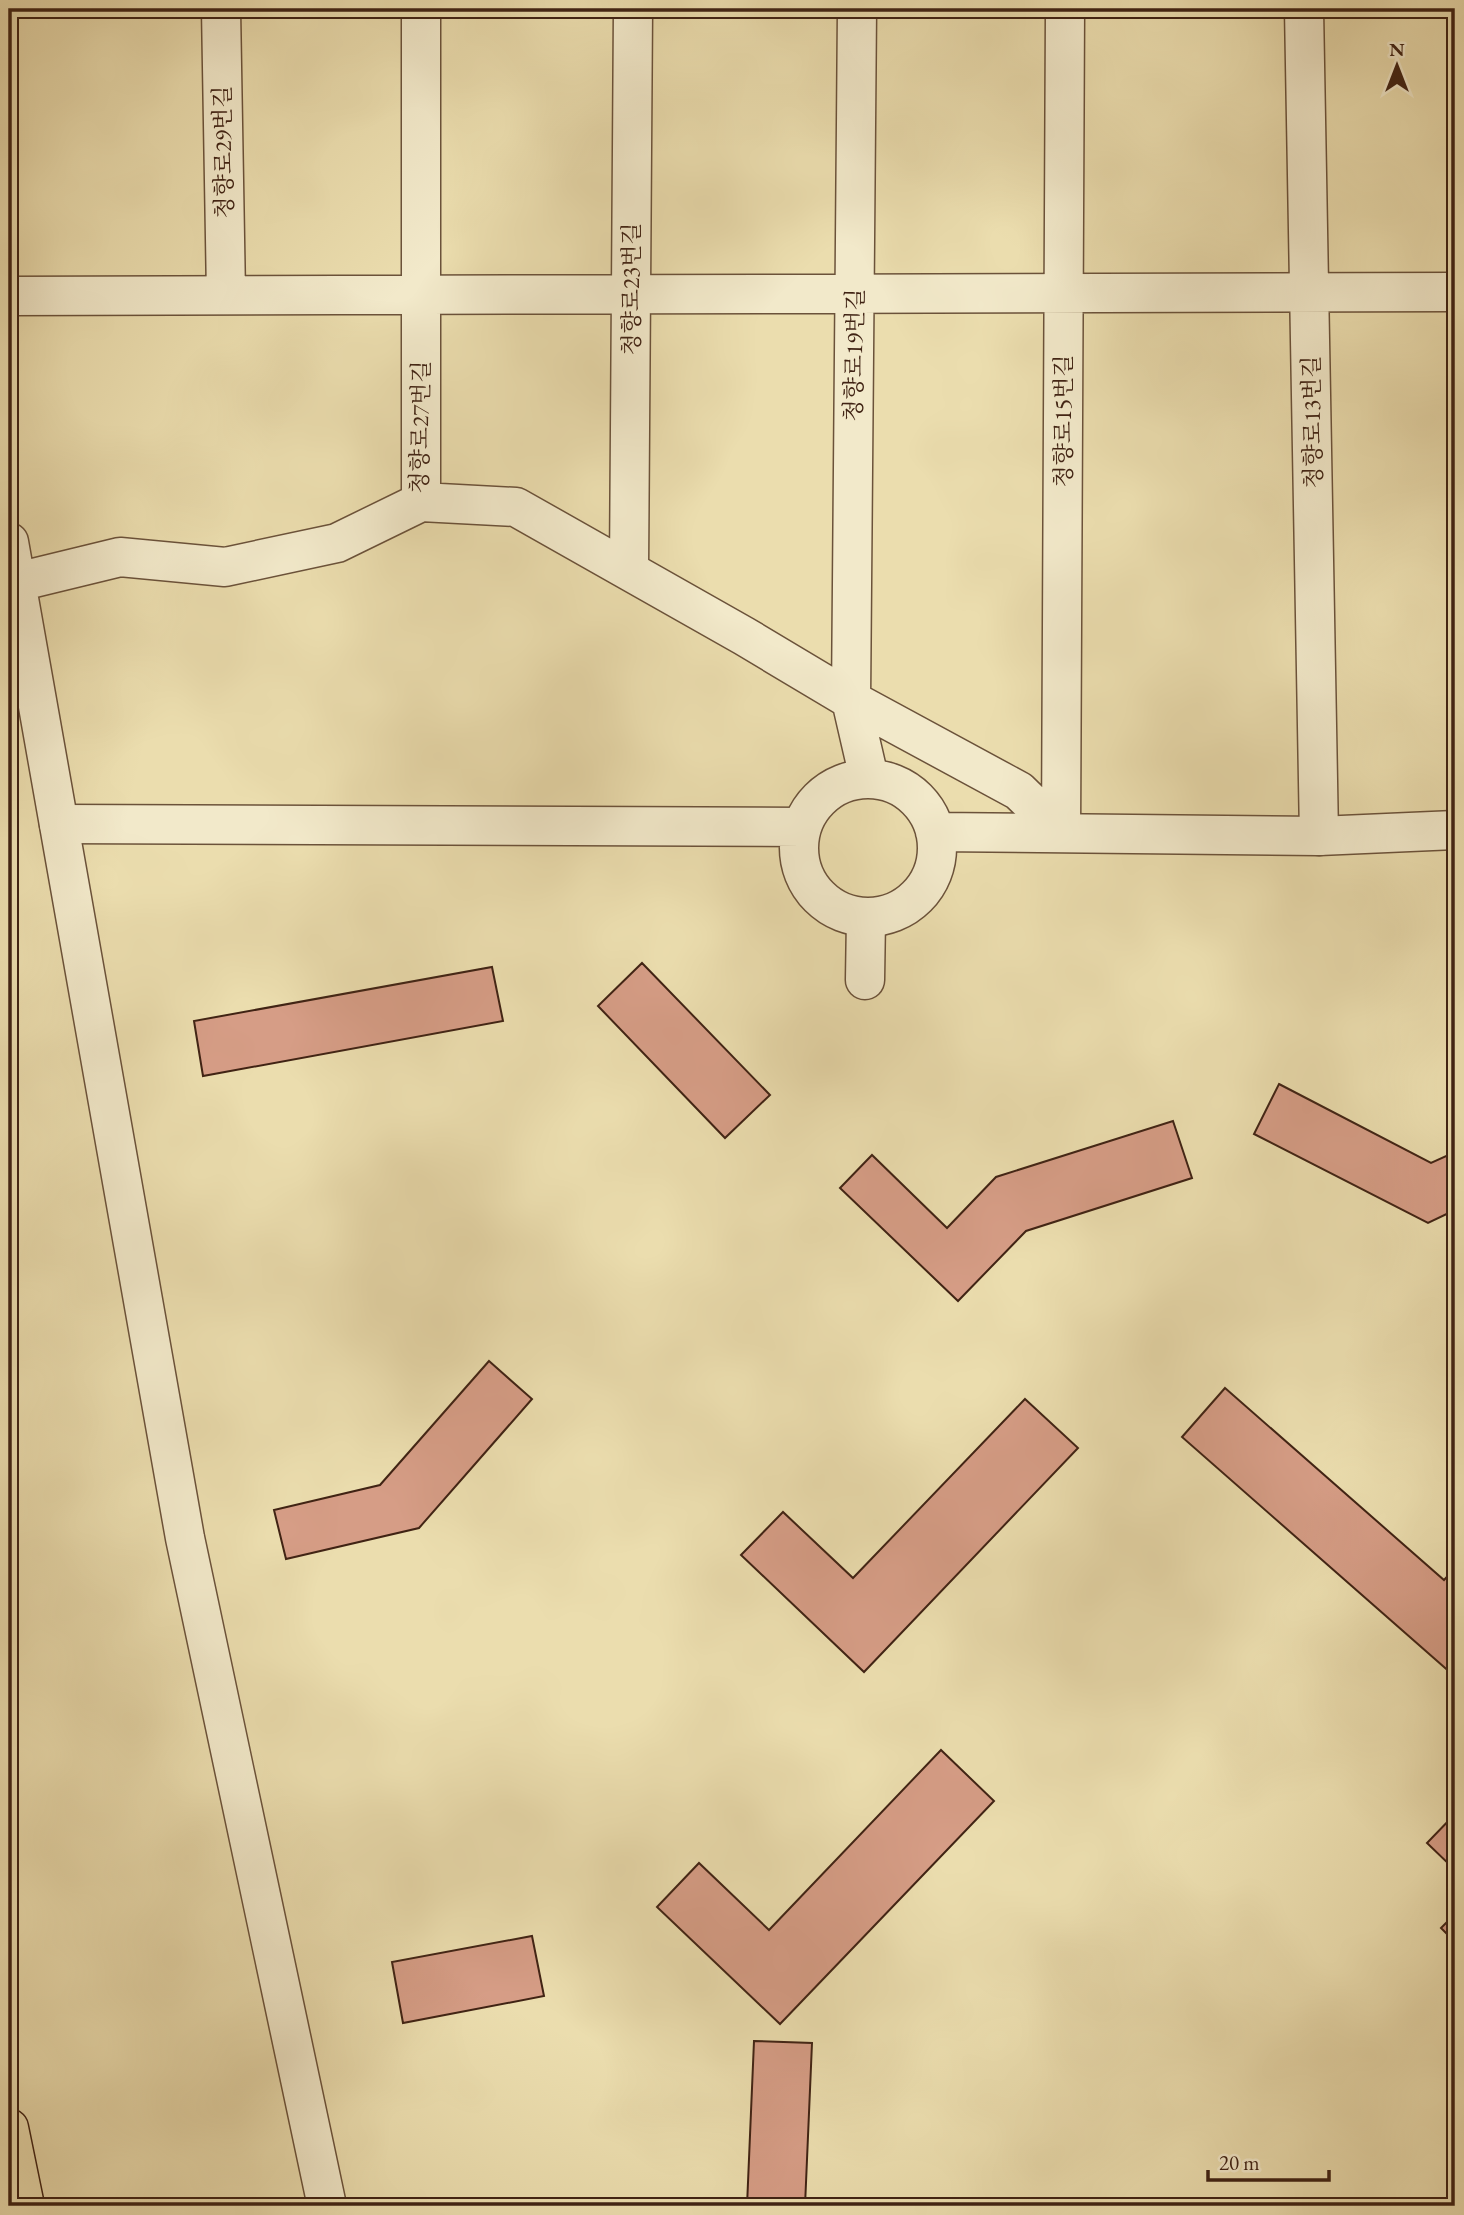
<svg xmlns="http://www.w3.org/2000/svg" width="1464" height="2215" viewBox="0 0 1464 2215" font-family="'EB Garamond','Noto Serif KR',serif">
<rect width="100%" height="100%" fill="#ebddae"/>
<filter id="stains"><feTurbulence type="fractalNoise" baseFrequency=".00286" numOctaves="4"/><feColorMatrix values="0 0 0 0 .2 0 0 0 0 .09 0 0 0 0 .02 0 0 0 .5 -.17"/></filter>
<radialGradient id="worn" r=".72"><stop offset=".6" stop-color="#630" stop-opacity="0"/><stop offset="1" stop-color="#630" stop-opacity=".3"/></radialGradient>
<path fill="#d69d86" stroke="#402314" stroke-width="2" d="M642,963l128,132 -45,43 -127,-132z
M492,967l11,54 -300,55 -9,-55z
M1279,1084l152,79 24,-11v58l-27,13 -174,-89z
M1173,1121l19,57 -166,53 -68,70 -118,-113 32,-33 75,73 49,-51z
M489,1361l43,38 -113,129 -133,31 -12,-49 106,-25z
M1225,1388l219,192 11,-12v102l-3,4 -270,-237z
M1025,1399l53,49 -214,224 -123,-117 42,-43 70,66z
M941,1750l53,51 -214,223 -123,-117 42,-44 70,67z
M1455,1814v56l-28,-27z
M1455,1914v28l-14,-14z
M532,1936l12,60 -141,27 -11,-61z
M754,2041l58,2 -7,163h-58z"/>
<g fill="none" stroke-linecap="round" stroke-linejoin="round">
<g stroke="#6b523a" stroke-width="41">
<path id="minor" d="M221,9l5,286
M421,9v493
M857,9l-6,691 18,78
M1304,9l15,827
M9,296l1446,-4
M9,542l176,996 142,668
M629,570l4,-561
M9,584l111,-27 105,10 112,-24 84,-41 95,5 228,129 107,64 168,91 42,41
M1061,832l4,-823
M865,980l1,-62"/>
</g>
<g stroke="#6b523a" stroke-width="41">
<path id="tertiary" d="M799 848a69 69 0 1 1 138 0a69 69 0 1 1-138 0Z
M59,824l743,3
M935,832l384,4 136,-6"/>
</g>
<g stroke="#402314" stroke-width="41">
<path id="motorway" d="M9,2128l16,78"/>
</g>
<use href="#minor" stroke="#f2e9ca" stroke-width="38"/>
<use href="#tertiary" stroke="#f2e9ca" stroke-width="38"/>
<use href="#motorway" stroke="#ebddae" stroke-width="38"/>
</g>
<g text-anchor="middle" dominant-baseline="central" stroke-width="5" stroke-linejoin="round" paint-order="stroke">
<g font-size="23" fill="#402314" stroke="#f2e9ca">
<text transform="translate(223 152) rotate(-91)">청향로29번길</text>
<text transform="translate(631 289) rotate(-90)">청향로23번길</text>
<text transform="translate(854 355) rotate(-89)">청향로19번길</text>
<text transform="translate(1063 421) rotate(-90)">청향로15번길</text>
<text transform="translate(1312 422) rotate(-91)">청향로13번길</text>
<text transform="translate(420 427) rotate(-89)">청향로27번길</text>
</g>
</g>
<rect width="1464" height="2215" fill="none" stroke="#ebddae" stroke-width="35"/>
<rect x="10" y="10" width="1443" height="2194" fill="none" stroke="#402314" stroke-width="3.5"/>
<rect x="18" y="18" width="1429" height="2180" fill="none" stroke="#402314" stroke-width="2"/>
<g transform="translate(1397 66)" stroke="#f2e9ca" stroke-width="5" paint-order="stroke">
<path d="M0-5L12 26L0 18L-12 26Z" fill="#402314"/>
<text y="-10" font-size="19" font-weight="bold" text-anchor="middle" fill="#402314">N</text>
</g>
<path d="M1208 2170v10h121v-10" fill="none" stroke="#402314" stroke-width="3.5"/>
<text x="1219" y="2170" font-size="21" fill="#402314" stroke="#f2e9ca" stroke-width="5" paint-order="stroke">20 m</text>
<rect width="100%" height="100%" filter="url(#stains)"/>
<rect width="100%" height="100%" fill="url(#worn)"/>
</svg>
